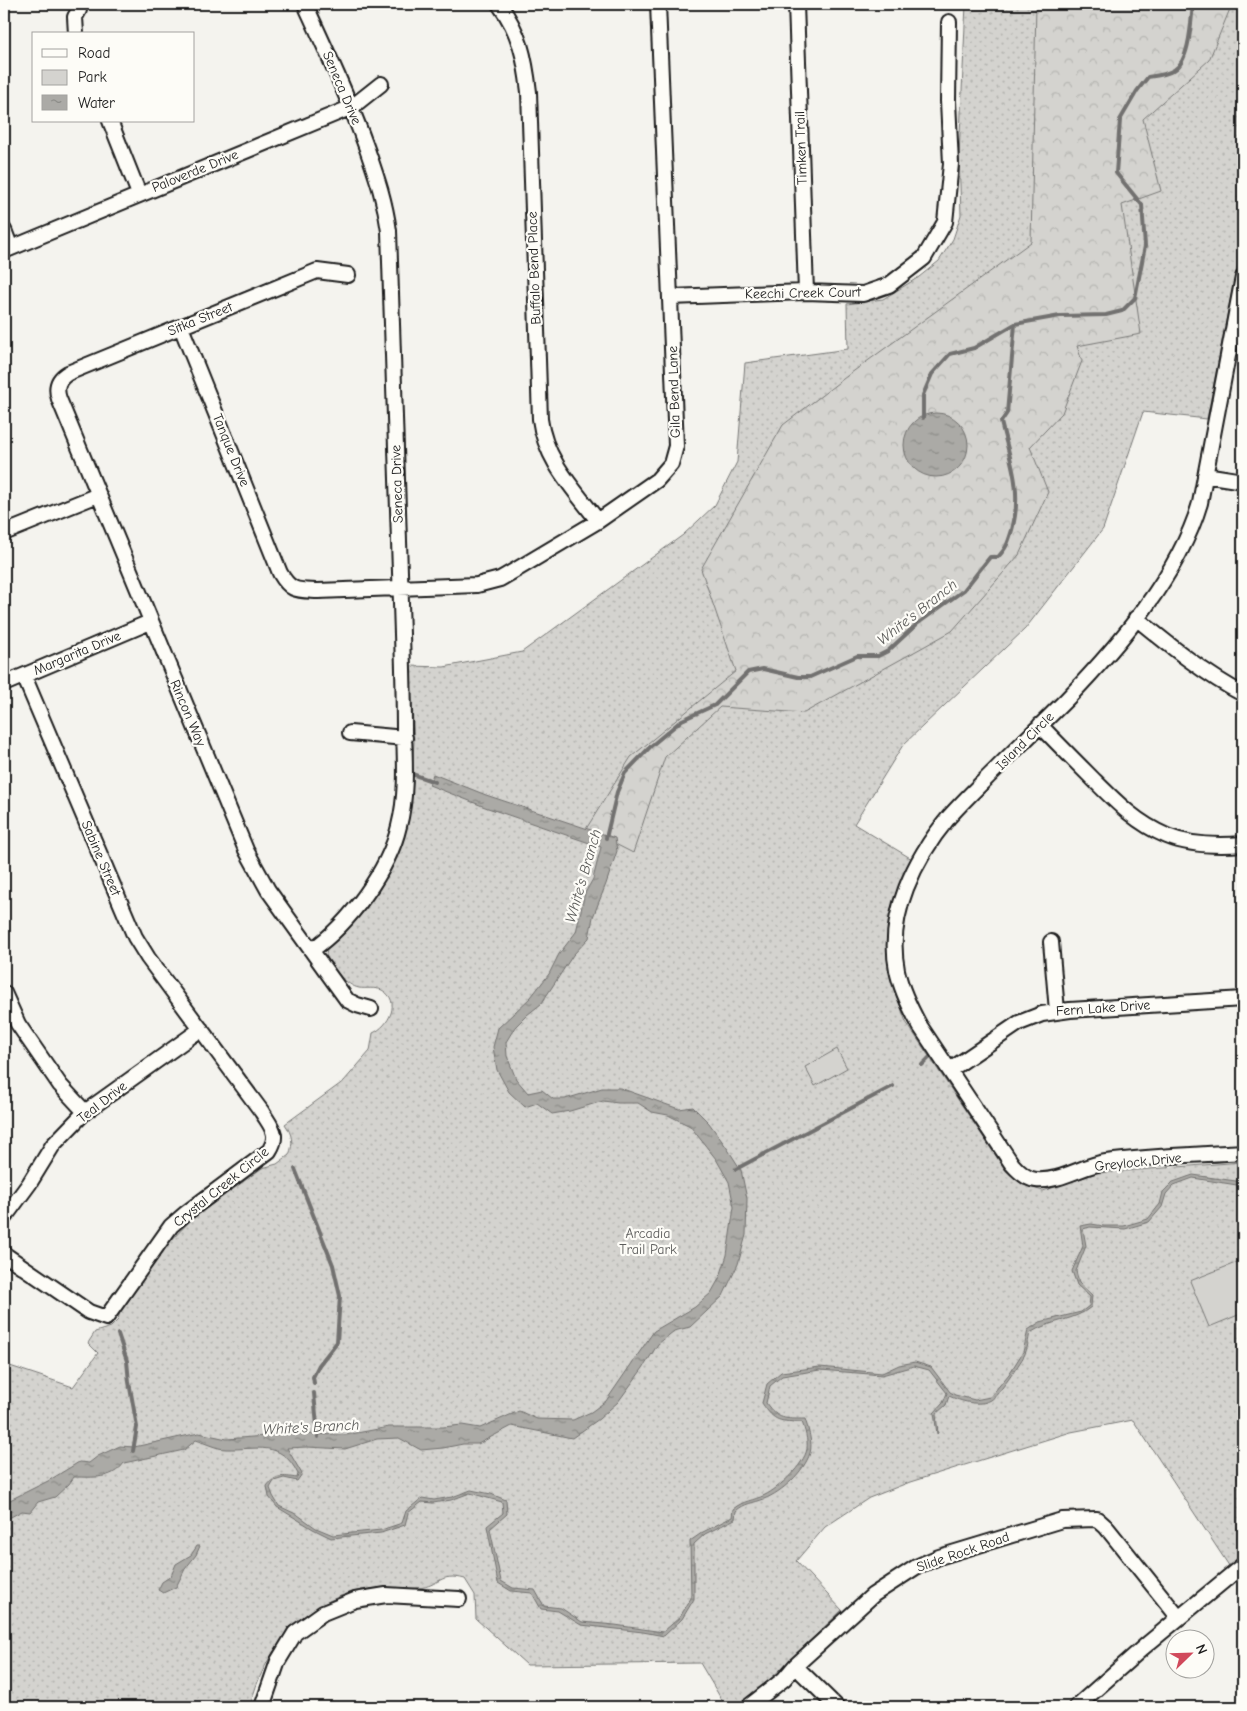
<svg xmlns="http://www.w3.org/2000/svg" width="1247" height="1711" viewBox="0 0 1247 1711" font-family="'Comic Neue',sans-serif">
<defs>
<pattern id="green-dots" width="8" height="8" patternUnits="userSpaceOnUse" patternTransform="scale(1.25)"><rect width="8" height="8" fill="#d4d3cf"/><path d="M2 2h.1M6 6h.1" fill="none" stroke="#b5b5b1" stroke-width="1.8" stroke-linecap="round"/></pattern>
<pattern id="forest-crowns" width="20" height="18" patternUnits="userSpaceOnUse" patternTransform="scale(1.25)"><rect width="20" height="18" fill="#d4d3cf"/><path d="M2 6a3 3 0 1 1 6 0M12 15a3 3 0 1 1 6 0" fill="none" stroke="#b5b5b1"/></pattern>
<pattern id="water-ripples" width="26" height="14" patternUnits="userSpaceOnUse" patternTransform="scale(1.25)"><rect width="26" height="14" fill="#abaaa6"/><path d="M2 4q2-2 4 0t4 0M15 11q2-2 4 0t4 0" fill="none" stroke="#8a8a86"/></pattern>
</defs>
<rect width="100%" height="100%" fill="#f4f3ee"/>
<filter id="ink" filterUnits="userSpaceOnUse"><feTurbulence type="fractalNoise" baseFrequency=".02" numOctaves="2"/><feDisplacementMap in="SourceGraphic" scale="10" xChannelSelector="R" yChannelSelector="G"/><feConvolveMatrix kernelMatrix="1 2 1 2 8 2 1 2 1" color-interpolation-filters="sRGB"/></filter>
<g filter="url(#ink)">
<path fill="url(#green-dots)" stroke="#787876" d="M966,4h277v240l-10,41 -26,134 -64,-7 -40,117 -78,100 -122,116 -49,79 58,35 -21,48 -4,51 8,33 11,31 100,149 17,14 20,6 54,-18 146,-11v425l-110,-167 -62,12 -161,50 -41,16 -44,29 -29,34 46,49 -80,77 -27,20h-9l-26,-44 -173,2 -51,-46 -1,-24 -10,-16c-26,-7 -25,7 -47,9 -18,2 -38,-2 -57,2 -58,12 -98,61 -111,117h-246v-343l69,23 25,-34 -10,-10 7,-11 16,-5 7,-7 3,-14 35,-50 36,-37 70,-51 15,-4 12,-9c5,-12 3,-21 -4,-31l59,-43 26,-30 3,-18c16,-7 29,-32 9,-43 -7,-3 -17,-1 -23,-2 -12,-2 -29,-21 -33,-32 0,-1 1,-7 1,-8l41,-47 43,-115 3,-44 -4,-76 34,1 78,-15 161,-117 32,-30 22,-43 8,-99 103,-14 -1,-45 36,-5 36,-22 20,-16 14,-22 8,-24 -2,-59z"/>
<path fill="url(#forest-crowns)" stroke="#787876" d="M1036,4h196l-23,56 -66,59 18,72 -39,14 19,129 -64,12 5,15 -20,52 -32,34 18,45 -29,63 -67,76 -148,82 -84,-6 -55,50 -32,96 -47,-24 45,-72 105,-86 -35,-102 82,-144 64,-49 184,-134z"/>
<path fill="#d4d3cf" stroke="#787876" d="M837,1049l10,19 -32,18 -10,-19z
M1243,1260v53l-34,14 -19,-46z"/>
<path fill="url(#water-ripples)" stroke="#72716f" d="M904 445a32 32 0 1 1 64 0a32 32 0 1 1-64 0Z
M433,774l53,21 129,43 2,13 -11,33 -13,33 -4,21 -16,17 -32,49 -14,11 -12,12 -9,15 1,14 9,23 12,14 14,-3 11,9h12l37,-11h18l59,21 14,-2 16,16 18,25 14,22 6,29 -1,36 -8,29 -15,32 -33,31 -16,4 -16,13 -15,24 -25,34 -19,17 -27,19 -60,-12 -34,18h-15l-20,4 -22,2 -22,-12 -22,1 -32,10 -38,-2 -20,1 15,26 -5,7 -13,-3 -10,3 -4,7 3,8 6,10 19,9 18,13 17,7 48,-5 21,-7 4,-12 16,-13 12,2 18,-3 19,-7 20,4 15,6 1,14 -17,15 11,52 12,7 22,2 9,16 17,2 21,14 33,3 48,7 17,-15 11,-19 -1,-57 13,-9 29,-15 1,-8c11,-9 20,-8 32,-14 14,-7 39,-30 42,-46 1,-9 -2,-19 -5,-27 -22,-1 -27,1 -40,-19l5,-19 14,-12 39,-5 62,6 17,-8 16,-3 16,5 19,25 5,3 20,5 15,-3 19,-23 14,-22 5,-22 12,-8 41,-10 8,-6 1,-9 -13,-12 -5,-14 11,-25 -3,-20 11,-2 13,2h20l24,-7 12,-15 3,-12 10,-10 20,-7 50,7v4l-50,-8 -19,7 -8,9 -4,13 -13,15 -24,7 -35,-2 -7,2 3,17 -10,25 3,12 13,12 -1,12c-16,14 -41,13 -61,26 -2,7 -2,16 -6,23 -4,7 -26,40 -33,44 -12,7 -31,1 -42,-4l-3,9 -10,9 2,19 -1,1 -3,-21 9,-10 4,-10 -18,-23 -15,-4 -32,9 -62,-5 -38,6 -12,10 -4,17c12,17 19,16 39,16 3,9 8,24 5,34 -6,19 -28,39 -46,46 -10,4 -20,4 -28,12l-1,8 -30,15 -11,10v55l-12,20 -18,17 -21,-4 -62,-7 -23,-14 -17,-2 -9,-16 -21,-2 -13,-8 -11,-57 16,-13 -1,-11 -32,-9 -19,7 -18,3 -11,-1 -14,11 -3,12 -24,8 -50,5 -18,-9 -36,-22 -8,-10 -2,-11c9,-12 16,-10 30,-8l1,-4c-17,-35 -41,-24 -72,-25 -9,0 -21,-6 -30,-9l-12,10 -60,13c-12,17 -31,14 -50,14l-5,7 -14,13 -17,5 -8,10 -8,-1 -15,8v11l-3,1v-28l44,-22 31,-19 10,1 9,-7 22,-10 14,1 65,-14 28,6 38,-3 24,-5 13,3 44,1 43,-8h54l19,-2 18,3 39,-17 18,8 36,1 18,-8 15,-11 48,-70 41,-24 16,-14 9,-16 7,-22 7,-48 -5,-25 -13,-23 -26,-33 -22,-11 -16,-3 -14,-9h-20l-15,-2 -33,10 -18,3 -15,-11 -12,4 -16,-15 -12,-22 -4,-23 5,-19 33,-31 18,-23 10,-20 17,-22 9,-39 8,-14 8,-32 -116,-40 -56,-22z
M197,1546h3l-4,9 -11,14 -9,18 -13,6 -5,-3 4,-8 9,-6 5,-12 15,-9z"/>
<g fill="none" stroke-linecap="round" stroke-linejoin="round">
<path stroke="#72716f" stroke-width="4" d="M923,418v-23l9,-21 18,-20 24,-6 41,-24 45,-8 46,-1 16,-4 13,-13 10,-52 -3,-41 -26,-32 4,-53 17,-29 11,-14c8,-1 18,-2 26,-7 16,-9 17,-49 19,-66
M412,774l23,8
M606,838l11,-46 8,-19 26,-27 31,-26 33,-15 33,-33 15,-3 35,8h12l47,-21h21l10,-5 29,-27 47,-34 26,-33h8c9,-10 10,-14 14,-27 11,-40 -2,-70 -11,-108l6,-9 8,-89
M922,1065l9,-9
M295,1169l38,96 7,31 -3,46 -18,23 -6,12 1,6
M736,1169l157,-83
M118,1334l9,27 2,21 8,45 -4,24
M314,1393l4,44"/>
<g stroke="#1c1c1c" stroke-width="18">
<path id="minor" d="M305,4c22,48 44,95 62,145 10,29 18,52 22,82 4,134 9,269 13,403 1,33 2,65 2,98 1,31 3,63 -5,94 -10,44 -50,98 -87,124
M499,4c21,29 26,53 30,88l11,327c5,41 34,70 58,102
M796,4l10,288
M76,34l-1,-17 4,-7
M110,121l29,73
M4,230l7,18
M4,251l348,-144 29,-23
M348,275l-31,-4 -249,102c-10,6 -13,14 -9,26l187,451 22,40 79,110 10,5 14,4
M1243,277l-43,226c-21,72 -82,143 -133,196 -23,23 -47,46 -70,69 -16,16 -33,32 -48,49 -34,41 -63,98 -52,153 4,20 13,38 23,56l92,138c6,7 14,15 24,16 25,2 47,-15 70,-18 45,-6 92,-7 137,-10
M670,297l136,-5 57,2 26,-9 35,-27 21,-36 6,-58 -3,-63 1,-79
M181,327l99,246c11,19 17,17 38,18l159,-6 23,-6 19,-11 79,-47 59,-41 14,-16 5,-18 -18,-442
M1205,475l38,6
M4,533l94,-38
M1136,618c33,27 70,57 107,76
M4,684l146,-62
M1040,725c17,18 34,35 52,53 23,23 44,45 75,58 24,10 51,10 76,8
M350,733l55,5
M1051,942l6,69
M4,993l14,31 42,61 25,27
M950,1070l69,-47 23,-9 28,-4 173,-11
M4,1218l25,-34 24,-39 32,-33 116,-83
M4,1254l85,58 17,6 65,-92 15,-13 83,-62c11,-17 2,-24 -7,-39l-114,-154 -13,-21 -111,-261
M795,1666l42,41
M262,1707l16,-46 17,-28 28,-20 32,-13 31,-5 73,4
M748,1707l36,-28 11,-13 78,-71 43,-28 23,-10 123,-37 35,-1 9,8 73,91
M1076,1707l69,-61 98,-81"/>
</g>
<use href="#minor" stroke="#fdfcf7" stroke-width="14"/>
</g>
</g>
<g text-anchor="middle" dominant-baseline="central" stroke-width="4.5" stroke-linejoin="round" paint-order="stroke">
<g font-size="14" fill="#1c1c1c" stroke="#fdfcf7">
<text transform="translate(342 88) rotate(67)">Seneca Drive</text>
<text transform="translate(801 148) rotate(-92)">Timken Trail</text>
<text transform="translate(195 171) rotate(-22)">Paloverde Drive</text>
<text transform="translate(534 268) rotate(-92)">Buffalo Bend Place</text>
<text transform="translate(803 293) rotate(-1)">Keechi Creek Court</text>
<text transform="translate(200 319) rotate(-22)">Sitka Street</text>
<text transform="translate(674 392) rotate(-92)">Gila Bend Lane</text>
<text transform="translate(231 450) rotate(68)">Tanque Drive</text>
<text transform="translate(397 484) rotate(-92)">Seneca Drive</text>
<text transform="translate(77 653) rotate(-23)">Margarita Drive</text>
<text transform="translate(188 713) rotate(67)">Rincon Way</text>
<text transform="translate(1025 741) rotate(-45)">Island Circle</text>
<text transform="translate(101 858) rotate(67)">Sabine Street</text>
<text transform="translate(1103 1008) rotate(-4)">Fern Lake Drive</text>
<text transform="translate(102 1102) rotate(-38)">Teal Drive</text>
<text transform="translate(1138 1162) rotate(-6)">Greylock Drive</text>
<text transform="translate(221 1187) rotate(-39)">Crystal Creek Circle</text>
<text transform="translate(963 1552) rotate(-19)">Slide Rock Road</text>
</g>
<g font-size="14" fill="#5c5c5b" stroke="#fdfcf7">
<text x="648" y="1233">Arcadia<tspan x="648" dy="16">Trail Park</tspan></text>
</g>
<g font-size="15" font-style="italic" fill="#5c5c5a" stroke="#fdfcf7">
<text transform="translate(917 612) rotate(-38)">White's Branch</text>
<text transform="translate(583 876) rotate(-74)">White's Branch</text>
<text transform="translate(311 1427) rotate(-3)">White's Branch</text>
</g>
</g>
<rect width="1247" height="1711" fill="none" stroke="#fdfcf7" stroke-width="20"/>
<rect x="10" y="10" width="1227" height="1691" fill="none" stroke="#1c1c1c" stroke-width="2" filter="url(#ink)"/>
<rect x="32" y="32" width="162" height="90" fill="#fdfcf7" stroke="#a3a29f"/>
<rect x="42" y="49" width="25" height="8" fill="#fdfcf7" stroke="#a3a29f"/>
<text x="78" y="58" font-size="15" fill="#1c1c1c">Road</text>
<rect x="42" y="70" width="25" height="15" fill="#d4d3cf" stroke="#a3a29f"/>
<text x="78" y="82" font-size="15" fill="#1c1c1c">Park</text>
<rect x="42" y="95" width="25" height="15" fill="url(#water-ripples)" stroke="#a3a29f"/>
<text x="78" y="108" font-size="15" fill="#1c1c1c">Water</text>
<g transform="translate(1190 1654) rotate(67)"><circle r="24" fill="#fdfcf7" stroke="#a3a29f"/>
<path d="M0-4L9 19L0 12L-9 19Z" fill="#d1495b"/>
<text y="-8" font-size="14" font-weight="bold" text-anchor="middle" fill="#1c1c1c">N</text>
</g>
</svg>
